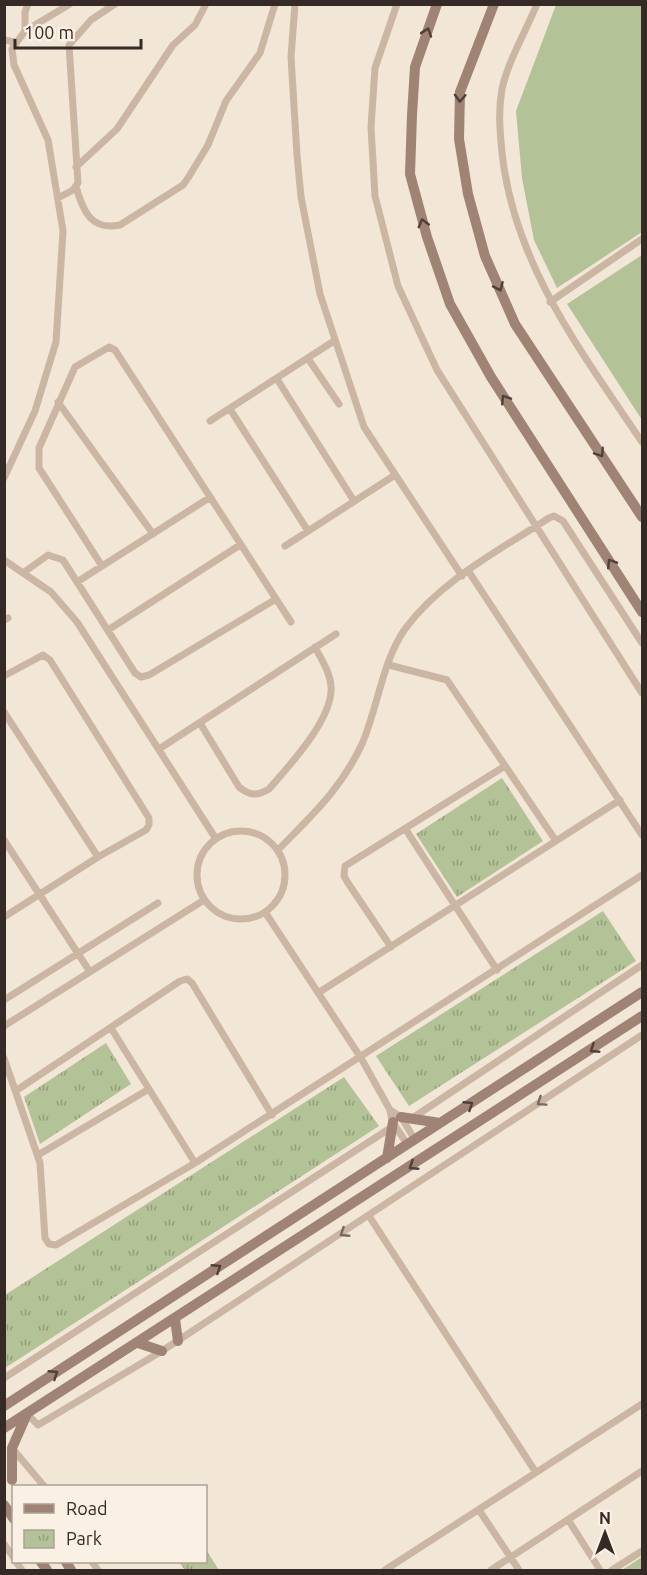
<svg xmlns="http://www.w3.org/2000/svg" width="647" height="1575" viewBox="0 0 647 1575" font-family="Ubuntu,sans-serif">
<defs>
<pattern id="park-tufts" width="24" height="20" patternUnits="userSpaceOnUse" patternTransform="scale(1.5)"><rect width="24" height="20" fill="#b4c297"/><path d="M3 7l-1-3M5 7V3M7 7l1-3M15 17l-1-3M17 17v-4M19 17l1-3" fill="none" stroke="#939e7b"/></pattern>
</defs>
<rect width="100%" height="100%" fill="#f2e6d7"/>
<path fill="#b4c297" d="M556,5h86v227l-85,56 -23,-48 -12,-62 -6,-67z
M642,255v165l-75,-116z"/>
<path fill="url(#park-tufts)" d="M502,778l41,63 -86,56 -41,-63z
M603,911l33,50 -227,145 -33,-50z
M106,1043l25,41 -91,60 -16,-47z
M344,1077l35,49 -374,242v-73z
M206,1550l13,20h-34l-6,-8h27z
M642,1557v13h-20z"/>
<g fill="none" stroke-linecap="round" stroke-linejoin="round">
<path stroke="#cbb5a3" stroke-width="7" d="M295,4l-4,53 6,98 4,42 19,97 44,133 98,149
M397,4l-22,64 -4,59 4,69 23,90 39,84 205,323
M537,4c-11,27 -29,57 -35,85 -4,22 -2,43 0,64 12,111 80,200 140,289
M25,31v-19l3,-8
M4,40l11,2
M76,167l41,-38 56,-84 22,-20 11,-21
M76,187c7,24 15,44 44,38l63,-40 5,-7 20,-33 18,-44 34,-48 15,-49
M58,198l15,-8 5,-7 -9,-138 22,-25 24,-16
M550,302l92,-63
M309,360l30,44
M277,379l77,122
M58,402l95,132
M230,409l78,122
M210,421l124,-80
M4,478l31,-67 21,-69 7,-111 -15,-91 -34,-75 -2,-16 13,-18 45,-27
M285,546l110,-71
M4,560l47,32 26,30 139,217
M102,566l-63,-98v-20l36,-81 34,-20 6,3 176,272
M469,572l173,263
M23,573l25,-18 15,5 72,113 6,4 8,-2 127,-76
M77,582l132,-84
M4,620l4,-2
M108,630l132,-85
M389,665l58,15 109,161
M4,676l39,-21 7,5 99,158v7l-3,5 -48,27 -94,60
M4,712l94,145
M200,723l39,64c11,9 18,9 30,2 20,-23 65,-71 62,-103 -1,-14 -10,-27 -16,-39
M159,749l177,-115
M406,830l91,140
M197 875a44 44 0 1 1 88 0a44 44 0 1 1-88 0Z
M4,840l86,132
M278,850c34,-35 63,-61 84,-106 16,-37 20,-82 43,-115 35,-48 96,-80 144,-111l5,-2 9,5 79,122
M265,912l96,146 29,52
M391,947l-43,-64 -4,-7 1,-10 160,-100
M318,993l302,-193
M4,1000l154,-97
M4,1026l200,-126
M111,1028l84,135
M4,1058l36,105 5,75 4,6 7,1 139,-82 447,-288
M17,1090l163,-109 7,-2 5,4 80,132
M414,1117l228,-152
M407,1144l-15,-23 -2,-11 11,7 14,23
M38,1155l111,-66
M369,1216l166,255
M4,1378l388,-251
M27,1414l11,11 124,-74 480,-316
M12,1448l32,38
M479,1510l40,60
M569,1521l31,49
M4,1544l10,14
M16,1562l6,8
M92,1562l6,8
M385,1570l257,-166
M491,1570l151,-99
M612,1570l30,-19"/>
<path stroke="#9f8374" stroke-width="10" d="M437,4l-22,63 -3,48 -2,59 17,63 23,67 41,73 151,235
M494,4l-34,88 -1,47 9,55 17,62 30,68 127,193
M401,1117l39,6
M387,1158l6,-36
M175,1319l3,22
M138,1343l24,8
M4,1406l638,-414
M4,1428l638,-412
M12,1480v-32l15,-34
M4,1505l10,14
M41,1562l6,8
M66,1562l5,8"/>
</g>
<defs><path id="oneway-chevron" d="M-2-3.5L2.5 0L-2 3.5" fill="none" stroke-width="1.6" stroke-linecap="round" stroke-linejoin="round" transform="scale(1.5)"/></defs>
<g stroke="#504039">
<use href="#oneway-chevron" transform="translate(427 32) rotate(-71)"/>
<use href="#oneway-chevron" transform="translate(460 98) rotate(93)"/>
<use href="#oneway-chevron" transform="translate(423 223) rotate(-105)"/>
<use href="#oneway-chevron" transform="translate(499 287) rotate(66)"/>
<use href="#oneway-chevron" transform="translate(505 399) rotate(-123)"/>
<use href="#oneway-chevron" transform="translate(600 453) rotate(57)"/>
<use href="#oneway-chevron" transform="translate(611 563) rotate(-123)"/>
<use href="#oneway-chevron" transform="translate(594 1049) rotate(147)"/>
<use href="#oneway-chevron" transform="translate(469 1105) rotate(-33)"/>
<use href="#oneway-chevron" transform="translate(413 1166) rotate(147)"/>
<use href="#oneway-chevron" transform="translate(217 1268) rotate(-33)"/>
<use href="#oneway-chevron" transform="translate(54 1374) rotate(-33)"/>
</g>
<g stroke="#78695e">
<use href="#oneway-chevron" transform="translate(541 1102) rotate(146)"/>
<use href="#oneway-chevron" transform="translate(344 1233) rotate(147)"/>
</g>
<rect width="647" height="1575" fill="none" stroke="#352a25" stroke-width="12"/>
<rect x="12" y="1485" width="195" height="78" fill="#faf0e4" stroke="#aba198" stroke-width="1.5"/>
<rect x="24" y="1504" width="30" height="9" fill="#9f8374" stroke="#aba198" stroke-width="1.5"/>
<text x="66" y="1515" font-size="18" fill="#352a25">Road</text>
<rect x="24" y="1530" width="30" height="18" fill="url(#park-tufts)" stroke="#aba198" stroke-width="1.5"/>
<text x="66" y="1545" font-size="18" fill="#352a25">Park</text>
<g transform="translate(605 1533)" stroke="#faf0e4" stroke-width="4.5" paint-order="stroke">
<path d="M0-4.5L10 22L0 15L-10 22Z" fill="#352a25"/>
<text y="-9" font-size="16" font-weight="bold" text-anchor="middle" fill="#352a25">N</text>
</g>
<path d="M15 39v9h126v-9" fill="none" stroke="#352a25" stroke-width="3"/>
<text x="24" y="39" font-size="18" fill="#352a25" stroke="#faf0e4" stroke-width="4.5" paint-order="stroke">100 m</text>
</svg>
